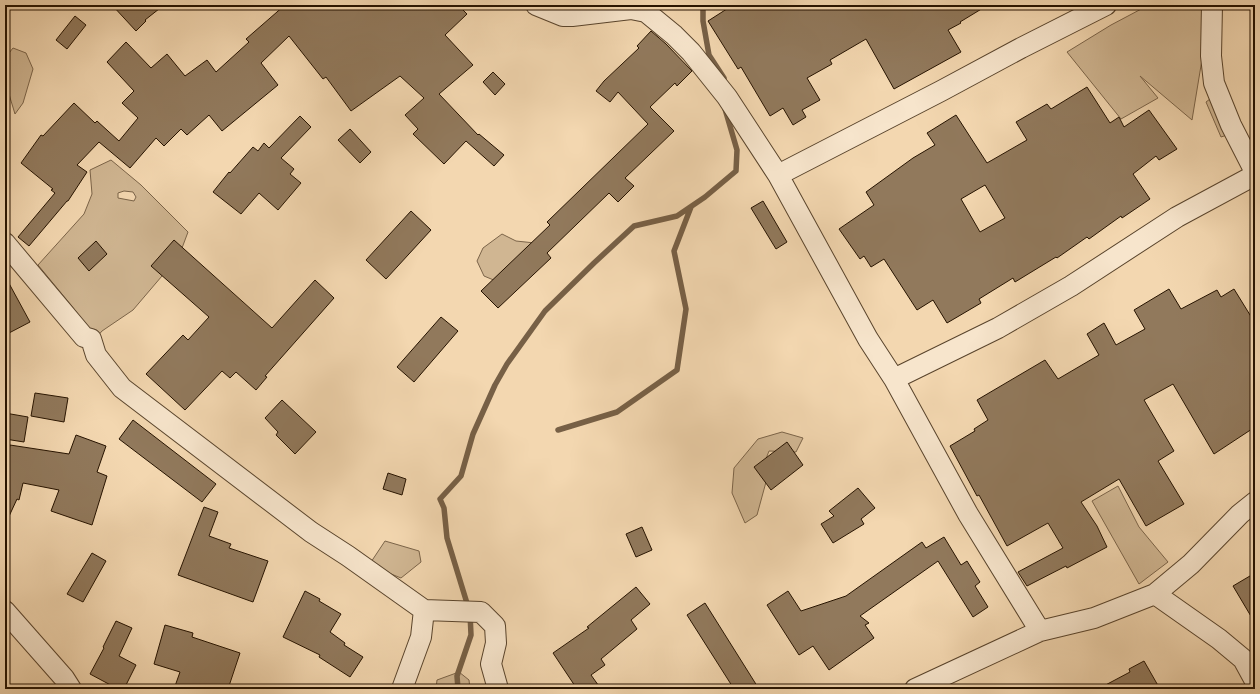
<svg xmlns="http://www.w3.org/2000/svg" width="1260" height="694" viewBox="0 0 1260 694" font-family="'Libre Caslon Text',serif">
<rect width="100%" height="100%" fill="#f3d7b0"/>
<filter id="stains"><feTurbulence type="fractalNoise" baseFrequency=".005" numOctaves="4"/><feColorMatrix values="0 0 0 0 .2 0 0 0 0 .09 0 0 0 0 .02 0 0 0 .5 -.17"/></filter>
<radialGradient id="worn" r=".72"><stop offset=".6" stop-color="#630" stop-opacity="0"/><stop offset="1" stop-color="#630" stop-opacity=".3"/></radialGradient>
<path fill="#d0b692" stroke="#7b6449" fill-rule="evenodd" d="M1151,5h60l-19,115 -52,-44 18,22 -37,21 -54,-67 44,-27 34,-18z
M13,48l13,5 7,16 -10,34 -8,11 -10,-33v-23z
M1214,96l16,38 -9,3 -15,-35z
M111,160l30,25 47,47 -9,24 -46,54 -31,21 -6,7 -25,-33 -33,-40 46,-51 8,-20 -2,-24zM124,191l9,1 3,5 -2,4 -16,-3v-5z
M502,234l14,7 19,2 -39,38 -12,-5 -7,-15 6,-13z
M782,432l21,6 -7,14 -27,-1 -9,23 6,8 -9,33 -12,8 -13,-30 2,-25 24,-29z
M1118,486l21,41 29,35 -29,22 -47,-83z
M385,541l34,10 2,11 -20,16 -32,-13z
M459,672l10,8 1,9h-34l1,-9z"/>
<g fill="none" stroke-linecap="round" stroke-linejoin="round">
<path stroke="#776046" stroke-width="5.5" d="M703,5v16l6,34 15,23
M558,430l59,-18 60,-42 9,-61 -12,-58 17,-44
M458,689l-1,-13 14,-41 -1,-22 -23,-75 -3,-30 -4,-9 21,-23 12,-42 22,-49 12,-21 38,-53 49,-48 40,-37 43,-10 28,-19 31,-26 1,-21 -12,-41"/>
</g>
<path fill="#91795c" stroke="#261300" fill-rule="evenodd" d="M112,5h52l-19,15 1,1 -10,10z
M285,5h173l9,9 -22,21 28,30 -34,29 39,41 1,-1 25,21 -10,11 -28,-25 -22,23 -31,-30 5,-5 -13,-14 19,-17 -24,-22 -49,35 -25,-34 -3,2 -34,-43 -28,27 17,22 -56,46 -13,-16 -22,20 -6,-6 -17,17 -8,-8 -26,30 -31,-26 -22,23 10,7 -19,29h-1l-38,45 -11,-9 37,-44 -4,-3 2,-1 -32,-26 20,-28 2,1 31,-33 21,20 2,-2 22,20 19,-23 -16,-15 12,-12 -27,-29 19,-20 25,26 16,-14 18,22 22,-16 9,12 33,-30 -3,-3z
M733,5h255l-28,17 1,1 -13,7 13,22 -67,37 -28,-50 -36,21 2,4 -25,14 13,22 -18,10 4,7 -13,8 -10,-17 -13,8 -29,-49 -3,2 -30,-48z
M75,16l11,9 -19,24 -11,-9z
M651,31l15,13 26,27 -15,15 -2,-3 -25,24 24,24 -49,47 9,8 -16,16 -9,-9 -62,60 4,5 -53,50 -17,-17 69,-66 -3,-3 101,-98 -30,-32 -8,10 -14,-11 8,-10 35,-33 -2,-2z
M493,72l12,12 -10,11 -12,-13z
M1087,87l23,36 9,-6 5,10 25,-17 28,39 -18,11 -3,-4 -23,18 17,25 -28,19 -1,-2 -32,23 -2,-2 -30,21 -1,-1 -41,25 -2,-4 -34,21 2,4 -34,20 -14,-23 -16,10 -33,-51 -13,8 -7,-11 -4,3 -21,-30 35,-24 -8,-13 47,-34 22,-13 -8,-12 29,-18 31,48 40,-23 -11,-18 31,-18 4,5zM985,185l20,33 -25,14 -19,-33z
M300,116l11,11 -30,31 13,11 -4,5 11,9 -23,27 -19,-17 -18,21 -28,-22 16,-20 1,1 23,-26 5,4 6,-8 5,5z
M350,129l21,23 -11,11 -22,-23z
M763,201l24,41 -11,7 -25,-41z
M411,211l20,19 -45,49 -20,-19z
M174,240l98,88 43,-48 19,18 -69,78 2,1 -11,13 -20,-18 -6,6 -8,-7 -37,39 -39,-36 37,-39 5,5 21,-23 -58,-51z
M96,241l11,13 -18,17 -11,-13z
M5,276l25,46 -21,11 -4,-8z
M1169,289l12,20 36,-19 4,7 13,-8 21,34v104l-41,27 -41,-70 -29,16 30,51 -16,10 26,43 -38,22 -27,-47 -38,23 16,24 10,21 -40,21 -1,-2 -39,20 -9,-14 45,-24 -15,-25 -41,23 -28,-51 -2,1 -27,-50 25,-15 -1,-2 14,-9 -11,-20 68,-40 13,19 41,-24 -12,-21 17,-11 12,22 29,-16 -11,-19z
M441,317l17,14 -44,51 -17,-15z
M35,393l33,5 -4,24 -33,-6z
M282,400l34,32 -21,22 -19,-19 2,-3 -13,-14z
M5,413l23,4 -4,25 -19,-3z
M133,420l83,64 -14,18 -83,-63z
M76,435l30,11 -9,26 10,4 -15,49 -41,-14 8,-21 -36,-7 -4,17 -2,-1 -12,26v-58h1l4,-22 59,9z
M787,442l16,23 -32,25 -17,-23z
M388,473l18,6 -4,16 -19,-6z
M858,488l17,20 -14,11 3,5 -31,19 -12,-19 13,-8 -5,-5z
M204,507l14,5 -9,24 22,8 -2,4 39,13 -15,41 -75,-27z
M642,527l10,23 -16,7 -10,-23z
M944,537l17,28 6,-4 13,21 -5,4 13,21 -15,10 -35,-56 -78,55 9,7 -4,2 9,13 -45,32 -16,-24 -14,9 -32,-50 21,-14 13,20 45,-15 76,-54 4,6z
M92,553l14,8 -23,41 -16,-8z
M1255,573v50l-22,-37z
M636,587l14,17 -19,16 6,9 -36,30 4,6 -14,10 10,14h-24l-24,-36 36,-25 -2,-1z
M305,591l15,8 -1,2 22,13 -11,18 15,11 -1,2 19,12 -13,20 -31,-20 1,-2 -37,-18z
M705,603l54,86h-25l-47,-74z
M116,621l16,7 -13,28 17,9 -12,24h-6l-28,-15 14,-26 -1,-1z
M165,625l28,8 -1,4 48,16 -12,36h-54l6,-17 -26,-8z
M1144,661l16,28h-62l32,-17 -1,-3z"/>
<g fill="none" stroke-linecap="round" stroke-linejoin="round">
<g stroke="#59442c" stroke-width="22">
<path id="minor" d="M536,5l27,11h9l59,-7 15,3 28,23 17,17 36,45 51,78 90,164 26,40 74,135 72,117
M1212,5l-1,51 3,27 17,42 24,47
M778,175l163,-84 80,-43 85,-43
M5,243l79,94 7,2 5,16 26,33 189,144 37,24 76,54 57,2 14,14 1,17 -5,21 7,25
M894,379l104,-51 73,-42 106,-69 78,-42
M1155,594l64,45 24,20 12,22
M5,611l59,67 7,11
M402,689l19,-52 3,-27
M915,689l125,-58 54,-13 61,-24 36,-30 49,-50 15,-12"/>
</g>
<use href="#minor" stroke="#f7e5cc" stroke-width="20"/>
</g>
<rect width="1260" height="694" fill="none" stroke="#f3d7b0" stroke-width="20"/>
<rect x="6" y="6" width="1248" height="682" fill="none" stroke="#261300" stroke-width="2"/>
<rect x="10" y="10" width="1240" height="674" fill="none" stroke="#261300"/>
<rect width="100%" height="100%" filter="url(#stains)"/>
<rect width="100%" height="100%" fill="url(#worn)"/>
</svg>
